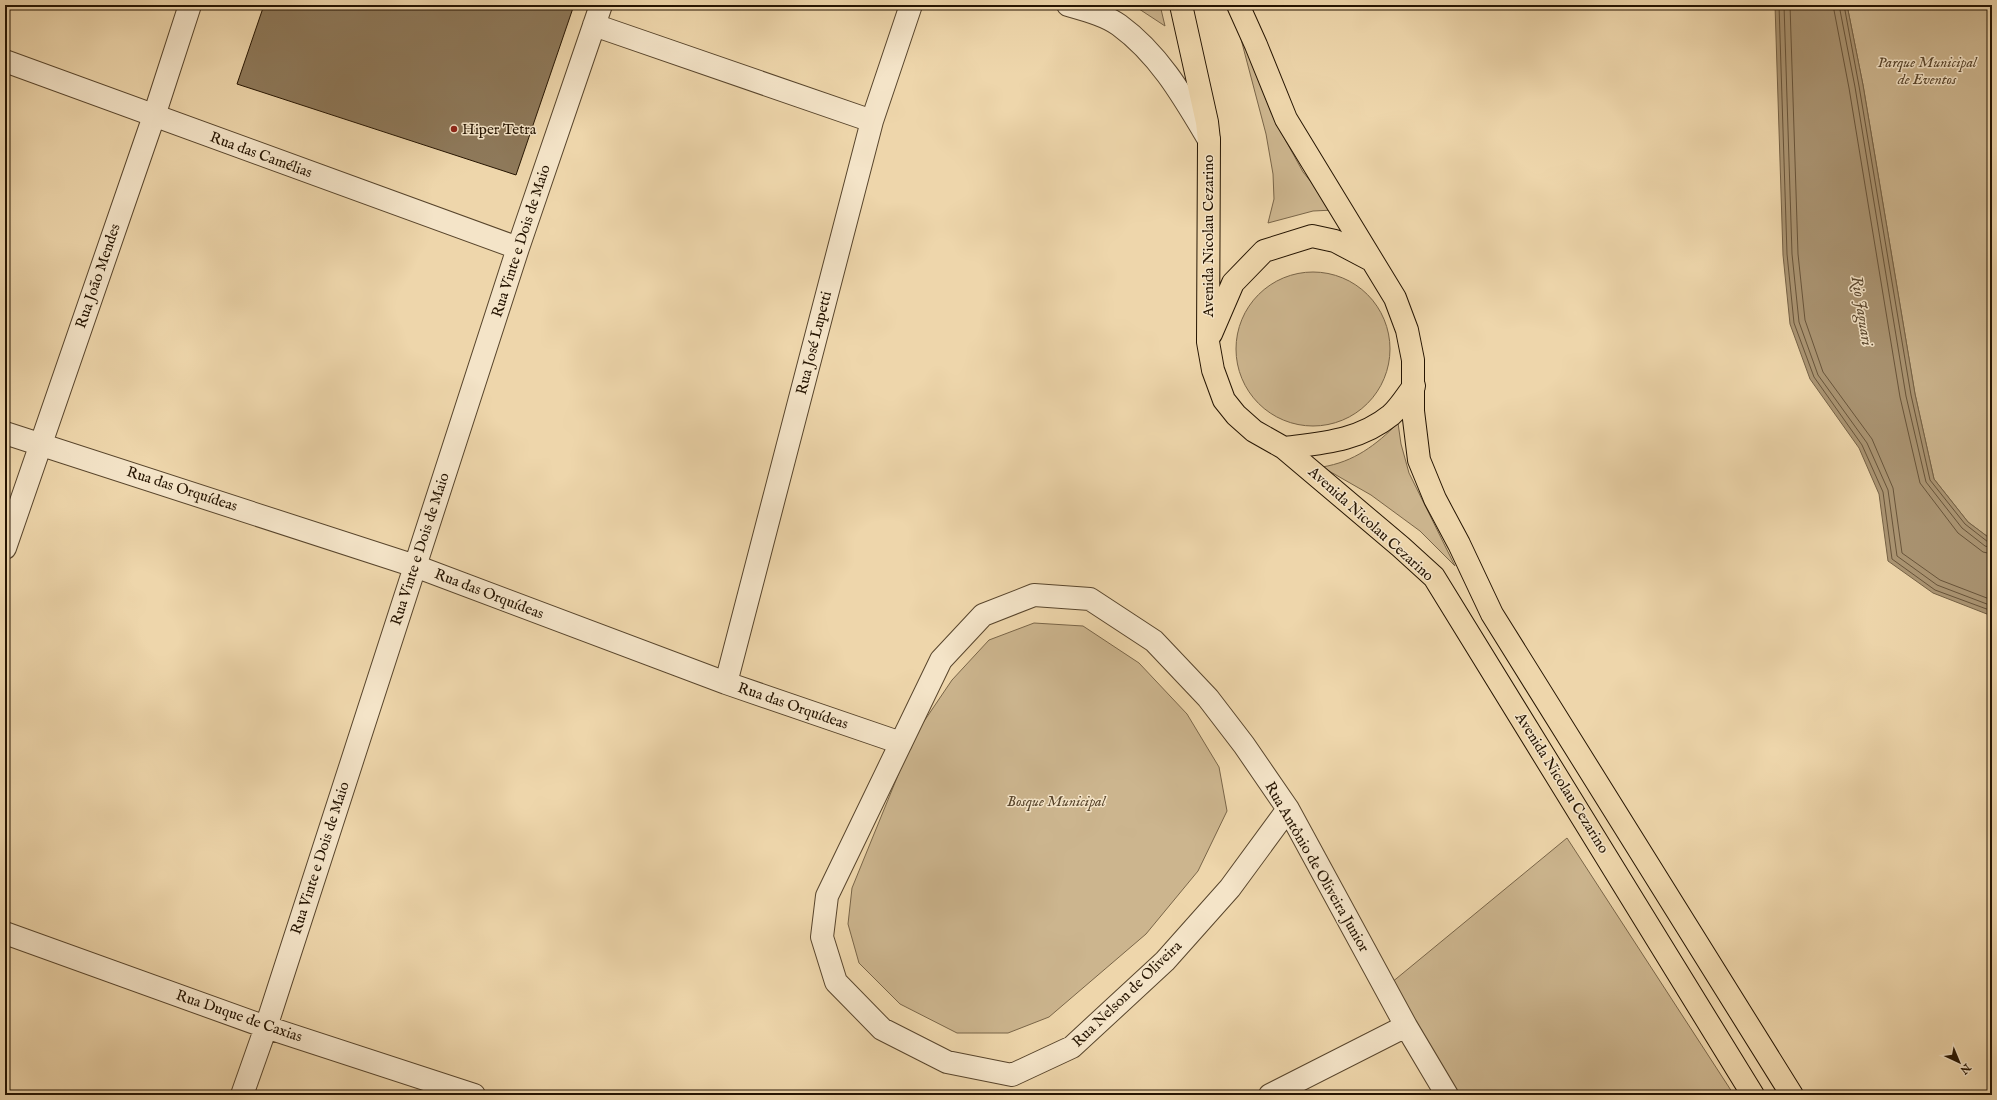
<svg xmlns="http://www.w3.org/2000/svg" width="1997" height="1100" viewBox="0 0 1997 1100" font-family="'IM FELL English',serif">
<rect width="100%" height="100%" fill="#eed6ab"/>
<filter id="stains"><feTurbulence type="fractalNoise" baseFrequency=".005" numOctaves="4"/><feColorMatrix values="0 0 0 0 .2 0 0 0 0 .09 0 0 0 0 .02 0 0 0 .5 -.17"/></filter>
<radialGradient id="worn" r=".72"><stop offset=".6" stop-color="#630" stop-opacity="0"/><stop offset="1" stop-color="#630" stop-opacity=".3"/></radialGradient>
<path fill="#ccb58e" stroke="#796548" d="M1133,5h27l5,21z
M1232,5l49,127 22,40 31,38 -21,1 -45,12 6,-24 -1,-25 -7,-40z
M1847,5h145v535l-24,-18 -34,-43 -19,-85 -52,-309z
M1236 349a77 77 0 1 1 154 0a77 77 0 1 1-154 0Z
M1398,423l3,21 8,29 46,93 -35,-35 -49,-36 -49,-28c32,-5 54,-22 76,-44z
M1034,623l49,3 56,37 48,51 32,53 8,44 -29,60 -52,63 -97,83 -41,16h-51l-57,-29 -41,-41 -11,-39 4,-36 62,-152 38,-56 37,-40z
M1567,838l167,257h-286l-57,-112z"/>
<path fill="#aa9472" stroke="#756145" d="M1775,5h72l16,80 52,309 19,85 34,43 24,18v76l-59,-23 -45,-32 -9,-67 -20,-46 -49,-69 -20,-55 -7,-69z"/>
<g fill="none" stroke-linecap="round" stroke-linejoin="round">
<path stroke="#68543a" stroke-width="1" d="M1779,5l8,249 7,69 20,54 48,68 21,47 9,67 43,31 57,21
M1784,5l8,249 7,68 19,53 49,68 21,47 9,66 40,29 55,21
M1790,5l8,249 7,66 18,52 49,67 21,49 9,65 38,27 52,20
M1833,5l16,83 51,309 20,86 38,50 25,19 9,2
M1839,5l16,82 51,309 20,86 36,46 23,18 7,2
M1844,5l15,81 52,309 19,85 35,44 23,18 4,1"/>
</g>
<path fill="#8e795a" stroke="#261502" d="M264,5h310l-58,170 -279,-91z"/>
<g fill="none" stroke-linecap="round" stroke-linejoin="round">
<g stroke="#58452c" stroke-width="24">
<path id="minor" d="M594,25l278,96
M5,61l513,187
M5,433l410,133 311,117 175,60
M726,683l146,-562 39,-116
M5,933l261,94 208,68
M1406,1026l41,69
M242,1095l24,-68 252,-779 83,-243
M1270,1095l136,-69 -118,-217 -44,-64 -36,-47 -54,-57 -64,-42 -56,-4 -51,20 -42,45 -114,236 -5,41 14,45 46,47 65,33 65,13 60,-28 93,-86 65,-73 58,-79"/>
</g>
<g stroke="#58452c" stroke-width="24">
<path id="tertiary" d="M1068,5c17,5 37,10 51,20 41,30 65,73 90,115
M5,548l149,-432 36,-111"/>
</g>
<g stroke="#261502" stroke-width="24">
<path id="primary" d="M1181,5l26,117 2,18 -1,202 5,28 11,30 12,15 18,16 30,17 117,99 33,30 319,518
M1238,5l18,40 30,74 109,179 12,32 6,30v51l6,49 16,39 24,45 33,70 300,481
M1211,334l22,-51 31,-32 48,-15 23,5 36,19
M1284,448c39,-5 75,-7 107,-33 9,-8 16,-20 23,-29"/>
</g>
<use href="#minor" stroke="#f4e4c8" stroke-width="22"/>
<use href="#tertiary" stroke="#f4e4c8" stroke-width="22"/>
<use href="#primary" stroke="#eed6ab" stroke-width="22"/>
</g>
<circle fill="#8f2418" stroke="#f4e4c8" stroke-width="1.5" cx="454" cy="129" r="4"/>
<g text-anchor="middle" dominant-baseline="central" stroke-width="3" stroke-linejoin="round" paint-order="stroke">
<g font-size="15" font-style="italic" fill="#58452c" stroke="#f4e4c8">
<text x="1927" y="62">Parque Municipal<tspan x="1927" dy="17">de Eventos</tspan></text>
<text x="1056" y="801">Bosque Municipal</text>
</g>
<g font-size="15" fill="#261502" stroke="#f4e4c8" text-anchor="start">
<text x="462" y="129">Hiper Tetra</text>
</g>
<g font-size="15" fill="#261502" stroke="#f4e4c8">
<text transform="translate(261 155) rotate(20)">Rua das Camélias</text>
<text transform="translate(1208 236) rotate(-90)">Avenida Nicolau Cezarino</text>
<text transform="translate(521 241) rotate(-72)">Rua Vinte e Dois de Maio</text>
<text transform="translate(98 276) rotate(-71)">Rua João Mendes</text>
<text transform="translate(814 343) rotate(-76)">Rua José Lupetti</text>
<text transform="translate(182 489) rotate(18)">Rua das Orquídeas</text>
<text transform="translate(1371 524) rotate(42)">Avenida Nicolau Cezarino</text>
<text transform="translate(420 549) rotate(-72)">Rua Vinte e Dois de Maio</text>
<text transform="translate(489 594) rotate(21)">Rua das Orquídeas</text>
<text transform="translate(793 706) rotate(19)">Rua das Orquídeas</text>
<text transform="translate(1562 783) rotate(58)">Avenida Nicolau Cezarino</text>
<text transform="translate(320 858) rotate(-72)">Rua Vinte e Dois de Maio</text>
<text transform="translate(1317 867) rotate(60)">Rua Antônio de Oliveira Junior</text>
<text transform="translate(1127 994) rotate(-44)">Rua Nelson de Oliveira</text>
<text transform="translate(239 1016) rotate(19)">Rua Duque de Caxias</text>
</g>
<g font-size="16" font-style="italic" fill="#5b482f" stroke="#f4e4c8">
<text transform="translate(1861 311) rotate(81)">Rio Jaguari</text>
</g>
</g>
<rect width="1997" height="1100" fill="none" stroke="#eed6ab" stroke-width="20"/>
<rect x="6" y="6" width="1985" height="1088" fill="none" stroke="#261502" stroke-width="2"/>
<rect x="10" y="10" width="1977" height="1080" fill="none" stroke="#261502"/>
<g transform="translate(1959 1062) rotate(136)" stroke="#f4e4c8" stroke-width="3" paint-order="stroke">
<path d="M0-3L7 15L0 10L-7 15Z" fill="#261502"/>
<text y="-6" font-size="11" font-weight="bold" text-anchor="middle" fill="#261502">N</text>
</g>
<rect width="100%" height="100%" filter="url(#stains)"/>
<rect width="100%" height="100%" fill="url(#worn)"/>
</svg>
